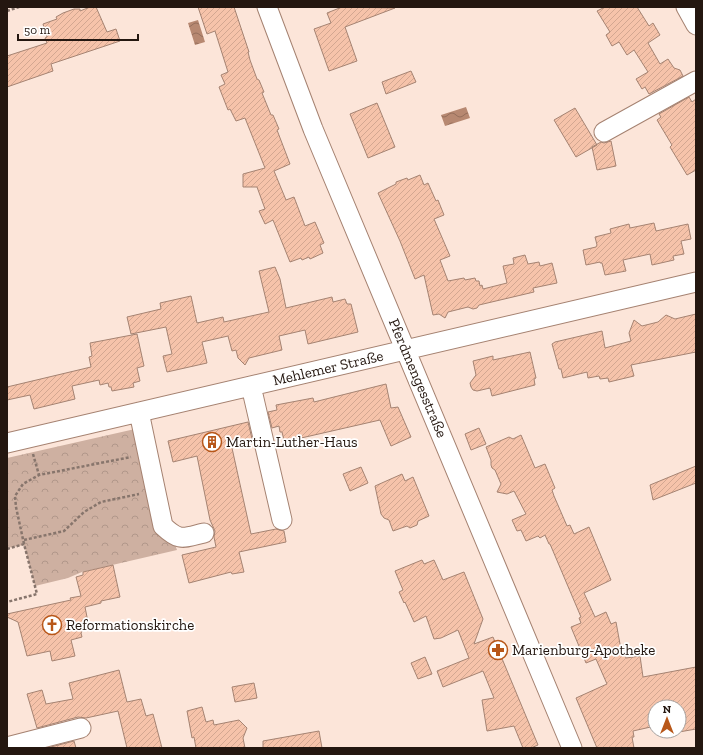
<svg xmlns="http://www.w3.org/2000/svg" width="703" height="755" viewBox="0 0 703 755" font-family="'Zilla Slab',serif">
<defs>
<pattern id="park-crowns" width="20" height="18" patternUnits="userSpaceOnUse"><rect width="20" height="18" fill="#ceb0a1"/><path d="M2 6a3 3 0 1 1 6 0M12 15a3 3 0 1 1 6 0" fill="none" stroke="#b1978a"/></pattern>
<pattern id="water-waves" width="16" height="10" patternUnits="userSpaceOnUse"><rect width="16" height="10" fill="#b78871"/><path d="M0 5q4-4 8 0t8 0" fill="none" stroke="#956e5b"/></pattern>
<pattern id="building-hatch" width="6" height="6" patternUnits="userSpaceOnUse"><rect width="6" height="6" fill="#f6c3aa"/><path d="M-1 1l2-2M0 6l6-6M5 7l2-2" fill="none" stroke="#d3a791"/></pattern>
</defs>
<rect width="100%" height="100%" fill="#fce5d9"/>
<path fill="url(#park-crowns)" d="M135,429l42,121 -95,22 -14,6 -33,8 -11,-41 -17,3v-90z"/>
<path fill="url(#water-waves)" d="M198,20l7,22 -10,3 -7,-22z
M466,107l4,11 -25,8 -4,-11z"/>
<path fill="url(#building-hatch)" stroke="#a58372" d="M90,7h6l11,25 9,-3 4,12 -69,23 2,7 -46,16v-31l40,-13 -2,-5 2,-1 -4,-13 14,-5 -1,-2 7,-4 11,-4h6v2z
M198,7h36l15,45h-1l2,8 7,19 2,1 5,12 -2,1 9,22h2l6,14 -2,1 13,34 -16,7 12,29 8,-3 11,29 10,-4 9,21 -4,2 3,8 -13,6 -1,-2 -7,3 -1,-2 -11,4 -17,-42 -8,4 -6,-13 6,-2 -8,-22h-14v-13l22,-6 -20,-50 -9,3 -6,-12 -2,1 -9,-23 6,-3 -4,-9 7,-3 -13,-41 -8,3z
M342,7l53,1 -50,19 12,34 -28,10 -15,-42 17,-6 -4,-10z
M605,7h32l12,19 4,-3 7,12 -12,8 12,21 8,-5 6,9 6,2 3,6 -34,18 -4,-7 -3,2 -6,-10 12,-7 -14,-22 -7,5 -8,-13 -7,4 -6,-11 4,-3 -13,-21z
M411,71l5,11 -30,12 -4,-12z
M689,97l3,5 4,-3v71l-9,5 -17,-28 2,-2 -15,-25 4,-3 -2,-3z
M377,103l18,44 -27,11 -18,-44z
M575,108l22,37 -21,12 -22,-37z
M611,141l5,25 -19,4 -5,-23 9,-5 3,1z
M420,175l4,10 4,-2 8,18 2,-1 6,15 -10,4 16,37 -10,4 8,21 16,-3 1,2 10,-2 1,3h3l1,5 2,-1 1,4 24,-6 -4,-17 11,-2 -1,-6 12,-3 3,9 11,-2 1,4 12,-3 5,20 -24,5 1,4 -55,13 -2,3 -4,1 -5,-2 -20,5 -3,6 -6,-4 -6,1 -9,-40 -9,4 -15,-38 -22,-48 18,-9v-2l11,-4 1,2z
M654,223l2,8 32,-7 3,15 -10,2 3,13 -11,2 1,4 -22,5 -2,-11 -27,6 3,11 -21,4 -3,-12h-2v-1l-14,3 -3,-15 13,-3 1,-2 -2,-8 16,-4 -1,-4 19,-5 1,4z
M275,267l5,12 6,29 46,-11 1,5 12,-3 2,5h4l7,28 -50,12 -3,-14 -26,6 3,14 -33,8 -4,7 -7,-7 -2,-8 -4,1 -4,-15 -26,6 5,21 -40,9 -4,-16 9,-2 -6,-27 -35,7 -4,-17 34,-8 -1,-6 31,-7 6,27 26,-6 1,5 45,-10 -10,-41z
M696,314v38l-65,13 3,11 -25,6 -1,-4 -8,1 -1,-3 -11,2 -1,-6 -24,6 -2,-9h-2l-7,-25 3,-2 47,-11 3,17 26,-7 -2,-8 5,-13 8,6 16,-4 8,-7 9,4z
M137,334l7,32 -7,2 3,13 -7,2 1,4 -22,4 -1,-4h-2l-1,-4 -8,2 -1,-5 -27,6 3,13 -41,10 -4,-14 -23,5v-13l84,-20 -2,-10 3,-1 -2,-13z
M530,352l6,26 -2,1 1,6 -43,11 -2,-8 -13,3 -4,-1 -2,-3 -1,-4 6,-8 -3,-14 20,-5v4z
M386,384l5,24 7,-1 13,30 -20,9 -11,-26 -92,21 -1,-2 -3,1 -2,-8h-2l-1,-6 -7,2 -4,-16 9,-2 -1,-5 37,-7 1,4z
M248,422l5,21 -21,5 19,86 25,-5 8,2 2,11 -47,10 5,20 -12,2 -1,-2 -42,11 -7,-28 34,-8 -2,-10 1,-6 -5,-11 -13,-64 -24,6 -5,-21z
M479,428l7,16 -15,6 -6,-16z
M521,435l14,33 10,-4 10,24 -3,2 2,6 13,30 3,-1 4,9 15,-7 22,53 -27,13 11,24 11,-5 5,12 5,-2 4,22 6,14 14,-2 3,21 53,-10v62l-17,3v-25h-24v19l-22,5 1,6h-2l2,11h-37l-21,-50 31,-14 -11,-25 -10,4 -15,-36 10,-4 -2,-5 2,-1 -31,-73h-1l-4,-9 -5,3 -2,-2 -12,5 -5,-11 -4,1 -5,-11 14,-6 -12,-23 -7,3 -10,-2 4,-8 -6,-14 -3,-2 -1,-3v-5l-5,-13 23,-10 4,2z
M696,466v17l-43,17 -3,-15z
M361,467l7,16 -18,8 -7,-17z
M402,474l3,7 8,-4 16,39 -11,5 -1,4 -7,3 -3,-2 -14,5 -4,-11 -5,-2 -3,-4 -6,-28z
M422,560l2,4 10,-4 9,20 21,-8 19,47 -9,25 19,-7 45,108 -7,3h-8l-9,-22 -27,5 -5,-31 12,-2 -11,-27 -40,16 -6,-16 32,-13 -11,-28 -17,8 -7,1 -8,-23 -12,6 -9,-20 -1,1 -5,-11 4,-2 -8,-19z
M113,565l7,32 -19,4v2l-16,4 3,15 -7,11 1,4 -11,3 4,16 -23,5 -2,-10 -23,5 -9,-34 -11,-5v-3l64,-14 -1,-2 11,-2 -5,-19 7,-2v-3z
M425,657l7,17 -14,5 -7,-16z
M119,670l8,32 14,-3 5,17 7,-2 9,34h-35l-9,-37 -32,7 -8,-1 -41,11 -10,-34 15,-4 4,14 27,-5 -4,-16z
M254,683l3,15 -22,4 -3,-15z
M202,707l4,15 7,-2 1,5 25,-5 8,8 -4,10 2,10h-49l-2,-11 -2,1 -5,-27z
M319,731l3,17h-59v-7z
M74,741l2,7h-29z"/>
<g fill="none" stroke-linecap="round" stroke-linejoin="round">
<g stroke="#a58271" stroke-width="21">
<path id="minor" d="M267,7l46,122 259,619
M686,7l10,18
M604,132l92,-51
M251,386l31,134
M139,412l24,114c17,16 20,12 41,7
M7,443l689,-161
M7,747l74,-19"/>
</g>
<path stroke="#87756c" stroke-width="2.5" stroke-dasharray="3 2" stroke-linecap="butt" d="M7,11l12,-4
M33,454l6,21
M24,540l40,-9 20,-19 17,-10 38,-8
M24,544l-8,-37 -1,-11 8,-12 16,-9 92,-18
M7,549l17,-5 13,50 -30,8"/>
<use href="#minor" stroke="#fff" stroke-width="19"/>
</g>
<defs>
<g id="building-ring" transform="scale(1)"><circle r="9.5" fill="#fff" stroke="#b85719" stroke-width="1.5"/><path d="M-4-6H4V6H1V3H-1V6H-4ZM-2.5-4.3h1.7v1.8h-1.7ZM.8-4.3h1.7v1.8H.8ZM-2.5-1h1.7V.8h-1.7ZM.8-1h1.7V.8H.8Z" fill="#b85719"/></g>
<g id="church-ring" transform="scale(1)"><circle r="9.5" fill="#fff" stroke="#b85719" stroke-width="1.5"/><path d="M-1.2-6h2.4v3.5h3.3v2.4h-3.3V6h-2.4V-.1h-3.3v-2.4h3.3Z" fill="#b85719"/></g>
<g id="pharmacy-ring" transform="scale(1)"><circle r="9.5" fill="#fff" stroke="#b85719" stroke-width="1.5"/><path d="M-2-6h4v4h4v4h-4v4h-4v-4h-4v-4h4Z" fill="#b85719"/></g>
</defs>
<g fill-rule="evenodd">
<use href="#building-ring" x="212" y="442"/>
<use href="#church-ring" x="52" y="625"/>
<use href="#pharmacy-ring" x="498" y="650"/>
</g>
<g text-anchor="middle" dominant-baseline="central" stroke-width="3.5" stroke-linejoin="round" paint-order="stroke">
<g font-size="15" fill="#241710" stroke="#fff">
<text transform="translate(328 368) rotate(-13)">Mehlemer Straße</text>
<text transform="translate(418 378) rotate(67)">Pferdmengesstraße</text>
</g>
<g font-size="15" fill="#241710" stroke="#fff" text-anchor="start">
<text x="226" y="442">Martin-Luther-Haus</text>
<text x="66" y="625">Reformationskirche</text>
<text x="512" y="650">Marienburg-Apotheke</text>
</g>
</g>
<rect width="703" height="755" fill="none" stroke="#241710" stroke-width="16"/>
<g transform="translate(667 719)"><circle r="19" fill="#ffffff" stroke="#a7a29f"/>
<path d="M0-3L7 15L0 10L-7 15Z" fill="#b85719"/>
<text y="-6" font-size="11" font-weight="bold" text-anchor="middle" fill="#241710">N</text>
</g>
<path d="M18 34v6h120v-6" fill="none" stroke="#241710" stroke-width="2"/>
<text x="24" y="34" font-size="12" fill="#241710" stroke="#ffffff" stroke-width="3" paint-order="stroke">50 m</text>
</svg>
